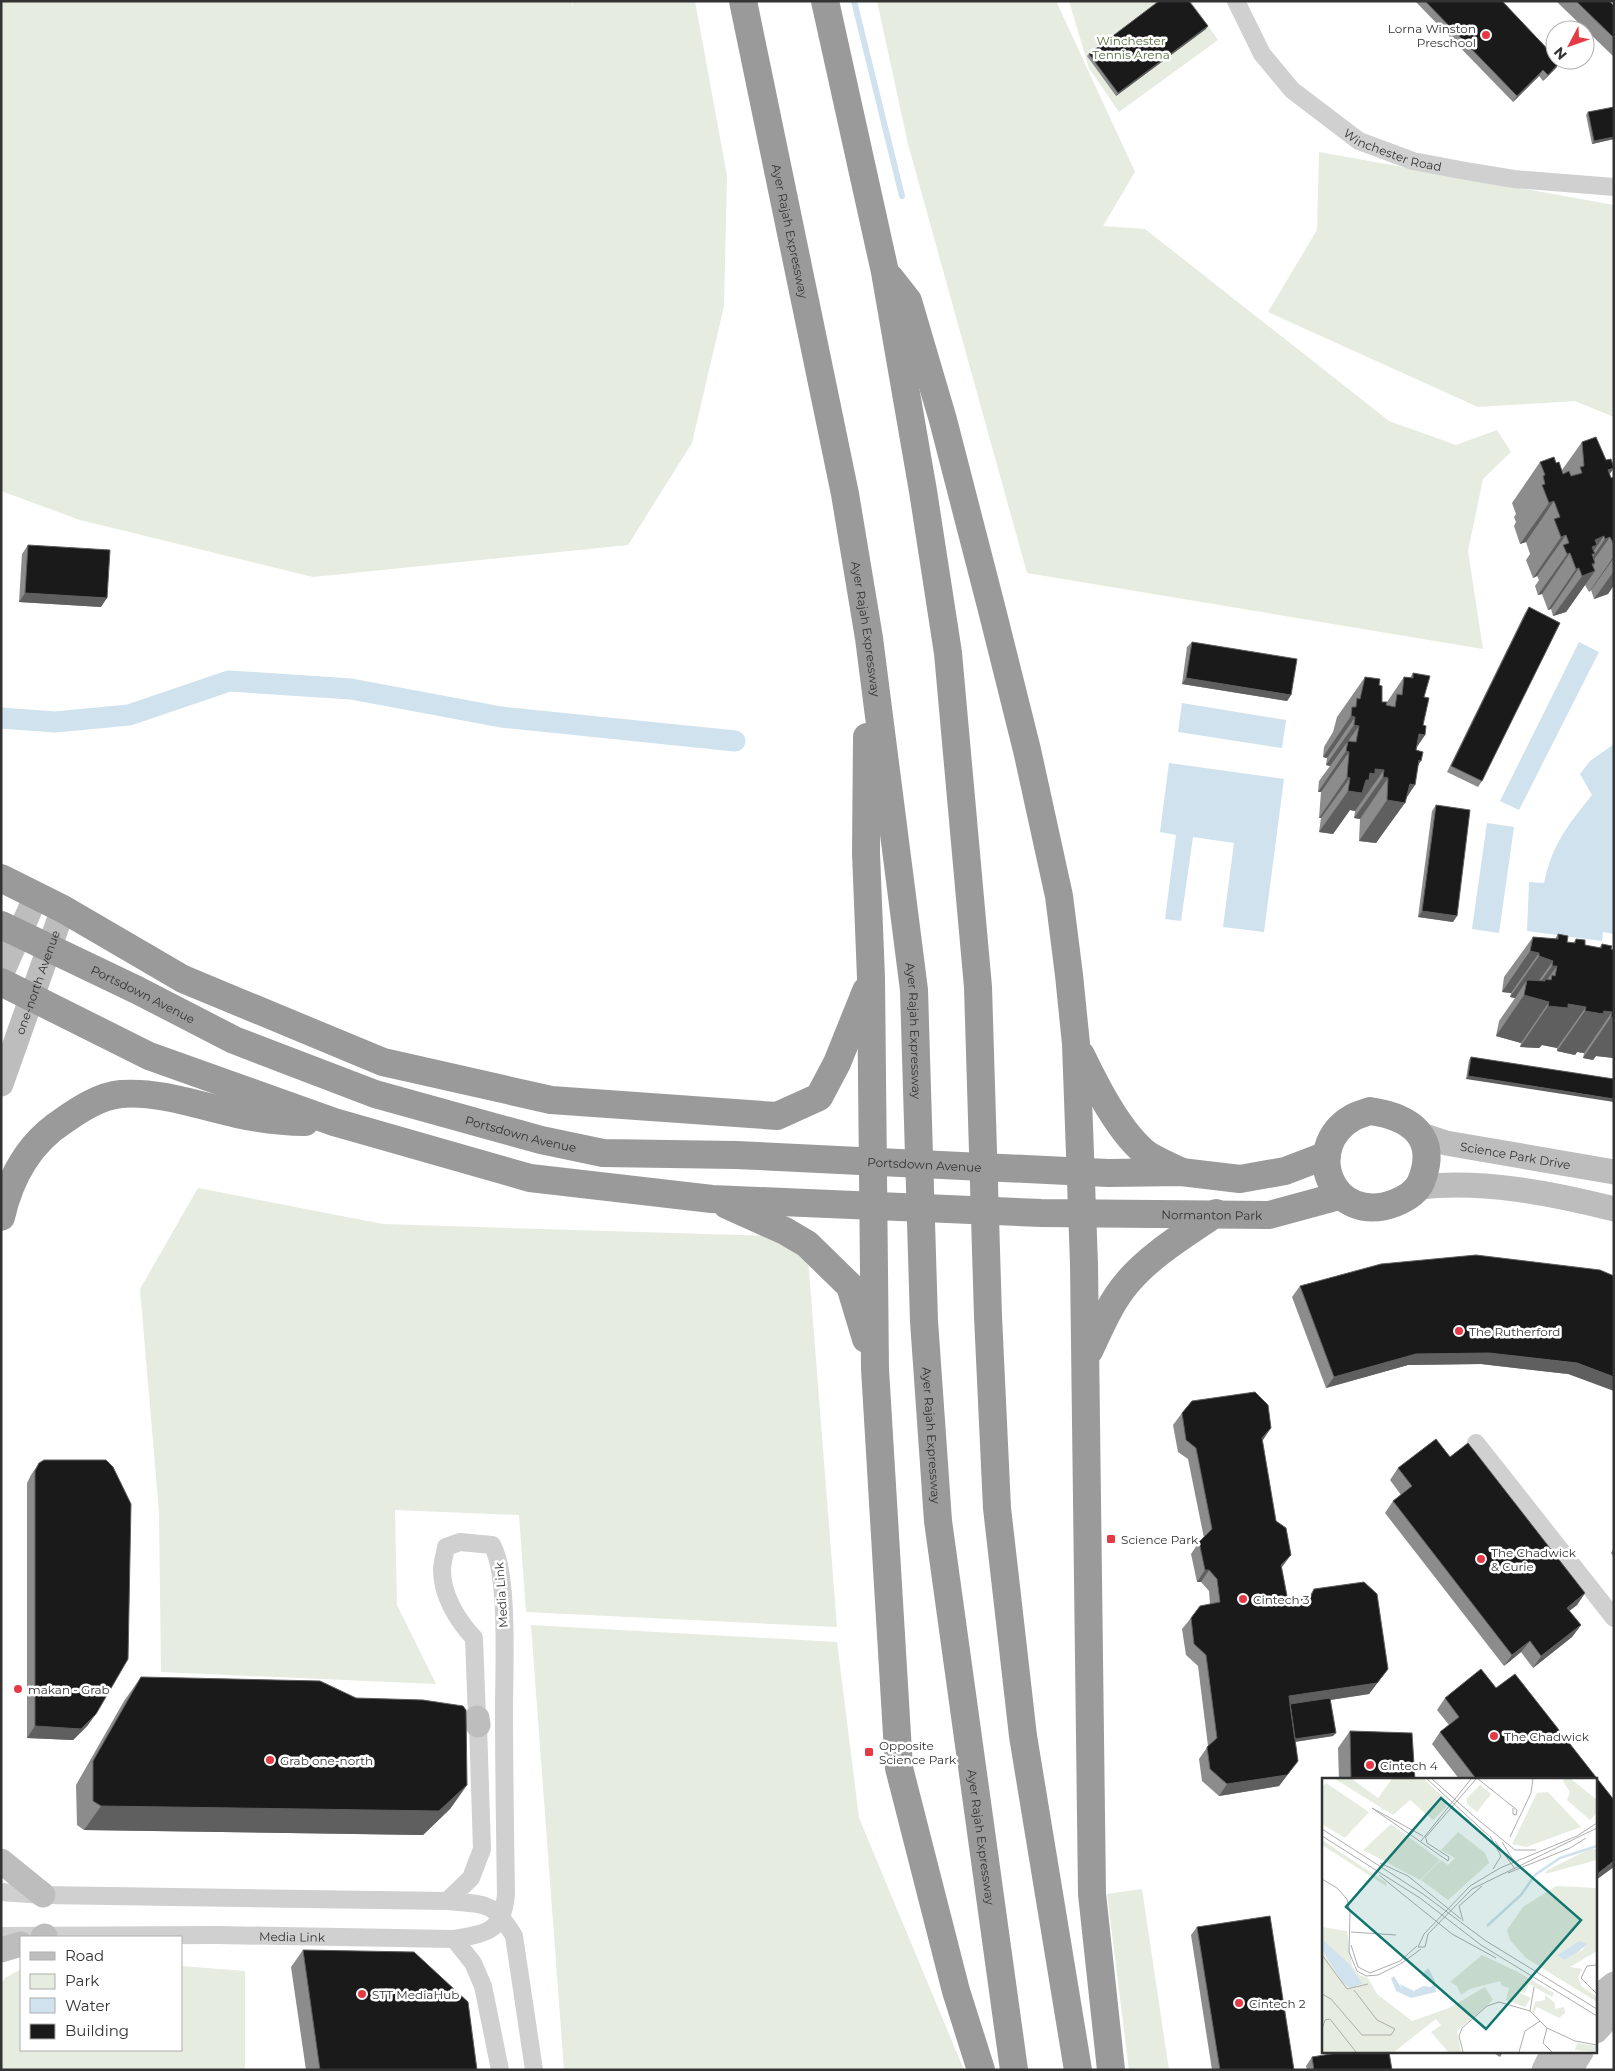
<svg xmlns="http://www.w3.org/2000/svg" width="1615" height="2071" viewBox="0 0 1615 2071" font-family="Montserrat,sans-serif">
<rect width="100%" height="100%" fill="#fff"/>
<path fill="#e6ecdf" d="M1,1h571v7l1,-7h122l32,175 -3,130 -32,137 -64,102 -315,32 -233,-57 -79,-29z
M877,1h179l79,171 -32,54 42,3 244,192 67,24 41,-15 14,22 -28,27 -15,72 15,98 -456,-76 -119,-429z
M1069,1h122l27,39 -99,72 -30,-44z
M1319,152l295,53v212l-39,-16 -97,6 -210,-95 49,-82z
M198,1188l185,36 386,12 39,22 29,369 -311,-15 -7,-97 -124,-5 2,95 39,79 -275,-12 -2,-160 -19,-223z
M531,1625l306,17 22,176 105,252h-400z
M1142,1889l27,181h-40l-22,-176z
M181,1966l64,5v99h-244v-86l4,-6 16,-9v81h160z"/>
<path fill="#cfe2ee" d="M1579,642l20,10 -80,158 -19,-9z
M1182,703l104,17 -4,28 -104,-16z
M1614,744v190l-11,-2 -1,9 -75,-10 2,-49 15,1c8,-39 24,-58 48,-88l-12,-21 10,-13z
M1169,763l115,16 -20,153 -41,-5 11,-84 -41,-6 -12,84 -16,-2 11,-84 -16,-3z
M1487,823l27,4 -15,106 -27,-4z"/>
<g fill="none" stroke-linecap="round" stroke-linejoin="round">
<path stroke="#cfe2ee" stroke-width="6" d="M854,1l48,195"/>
<path stroke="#cfe2ee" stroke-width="21" d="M1,718l54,4 74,-7 100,-34 122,8 150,28 234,24"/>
<g stroke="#d0d0d0" stroke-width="18">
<path id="s1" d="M1236,1l26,53 30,36 67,51 54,20 53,10 48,8 100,8"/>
<path d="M1476,1443l138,175"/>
<path d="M1,1892l42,3 404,6c39,4 45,-1 67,35l20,134"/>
<path d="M447,1901l24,-23 11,-29 -4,-124"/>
<path id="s2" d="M1,1936l216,-1 237,4c33,-6 49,-7 52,-45 -1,-62 -2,-124 -2,-187 0,-36 5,-134 -12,-162l-32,-3 -14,5c-1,7 -4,16 -4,23 0,25 15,50 32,68l3,80"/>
<path d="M454,1939l19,24 10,23 17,84"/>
</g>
<g stroke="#bdbdbd" stroke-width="25">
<path d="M1,975l35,-79"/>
<path id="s3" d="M1,1084l62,-175"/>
<path id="s4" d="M1419,1134l27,9 168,29"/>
<path d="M1419,1187c64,-7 132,6 195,22"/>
<path d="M477,1718l1,7"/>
<path d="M1,1861l42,34"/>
<path d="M43,1937l2,-1"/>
<path d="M1,1950l20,-6"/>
<path d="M1596,1998l18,-14"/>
<path d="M1596,2031l18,-20"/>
<path d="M1544,2070l9,-18"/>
<path d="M1570,2070l11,-18"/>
</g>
<g stroke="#9a9a9a" stroke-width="28">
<path id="s5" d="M743,1l102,493 24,144 45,352 10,331 14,200 76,549"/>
<path d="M825,1l60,271 38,219 25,162 30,334 10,329 9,192 26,228 55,334"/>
<path d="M890,278l18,23 35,119 49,190 35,140 32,146 10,79 7,69 8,220 8,630 19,176"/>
<path d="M867,737l-1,116 5,125 4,391 24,399 57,223 25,79"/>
<path d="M1,878l62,31 120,70 200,83 168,38 226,16 42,-19 18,-34 29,-72"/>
<path id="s6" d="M1,925l136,65 97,50 141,54 166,46 62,13 133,2 372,18 73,-1 59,7 45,-8 42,-16"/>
<path id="s7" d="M1,982l148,74 185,66 196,56 182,21 329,14 228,2 70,-19"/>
<path d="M1081,1055c15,31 39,79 67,100 10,6 21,11 32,16"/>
<path d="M1370,1111c41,6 69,26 51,71 -5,11 -16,17 -26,21 -63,24 -94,-55 -43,-85 5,-3 12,-5 18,-7z"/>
<path d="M727,1205l58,26 22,13 43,42 16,53"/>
<path d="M1,1217c9,-39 28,-74 62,-96 17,-12 37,-25 58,-27 39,-3 79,12 116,20 23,5 46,8 68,8"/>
<path d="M1089,1351c11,-23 21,-48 38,-68 23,-28 59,-49 89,-70"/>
</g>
</g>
<path fill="#8c8c8c" d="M1415,1h87l58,61 -4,6 -13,13 -4,-5 -26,26z
M1556,1h56l-1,2 3,3v51z
M1206,29l-90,67 -29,-40 2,-2z
M1614,107v32l-22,5 -6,-29 2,-3z
M1582,442l27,32 2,4 3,-1v108l-6,9 -14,5 -3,-9 -2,2 -4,-7 -19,27 -13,4 -2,-7 -3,1 -6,-16 -4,1 -3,-9 4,-6 -2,-4 -4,2 -7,-18 4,-6 -4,-12 -6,2 -6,-18 2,-4 -2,-5 2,-3 -4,-11 28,-41 16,1 6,7z
M28,545l73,62 -82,-5 3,-48z
M1529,607l-47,174 -4,6 -31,-15 78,-159z
M1192,642l99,53 -4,6 -105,-17 5,-37z
M1413,673l11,24 -1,28 2,10 -8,12 -1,3 2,16 -12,32 -30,45 -17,-2 1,-22 -6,-1 1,-7 -5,-1 -17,24 -14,-2 2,-14h-2l2,-26h-3l1,-11 11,-15 -4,-1 1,-7 -4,-1 1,-10 9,-15 4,-15 28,-40 14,8 3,17h5l17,-25 6,1z
M1436,805l17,117 -35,-5 14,-106z
M1558,934l9,8 6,1 3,-4 9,6 14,3 3,-4 9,5 3,1v108l-18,-2 -3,4 -10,-2 1,-5 -7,-1 -2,3 -18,-4v-3l-15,-3 -3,3 -19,-1 1,-4 -25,-7 3,-15 16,-23 -5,-1 1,-4 -9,-1 2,-15 29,-40 22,2z
M1471,1057l143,22h-148l3,-19z
M1300,1286l268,88 -87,-10 -73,1 -82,23 -34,-91z
M1182,1413l80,28 20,127 6,33 20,-3 6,-9 74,80 -19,25 -39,6 3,36 -38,6 3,19 -19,25 -60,10 -17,-15 -3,-22 9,-13 -10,-80 -12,-11 -4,-26 9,-11 19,-14 -1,-13 -8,-9h-4l-6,-28 8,-12 5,-4 -16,-79 -10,-7 -5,-27z
M1450,1457l135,136 -8,12 -8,6 12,14 -9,12 -39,31 -12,-16 -17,14 -119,-153 8,-12 8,-6 -11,-15 8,-12z
M39,1463l49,262 -15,15 -46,-2v-255l4,-8z
M1614,1548v9l-3,-4z
M141,1677l326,108 -17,24 -27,26 -339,-5 -7,-5 -1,-40 48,-84z
M1445,1698l151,82h-136l-28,-36 8,-12 9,-7 -12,-15z
M1350,1731l65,49h-76l-1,-32z
M1197,1927l97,143h-82l-21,-135z
M303,1950l174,120h-171l-15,-103z
M1492,2052h11l-3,5z
M1312,2057l80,13h-85l-1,-4z"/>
<path fill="#5f5f5f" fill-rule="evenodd" d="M1208,26l-2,3 -90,67 2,-3z
M1560,62l-4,6 -13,13 5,-6z
M1543,70l-4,6 -26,26 4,-6z
M1614,137v2l-22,5 2,-3z
M1614,468l-29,41 23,-39z
M1554,501l-28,41 -6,2 29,-41z
M1566,535l-29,41 -4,2 28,-41z
M1604,536l-24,35 -1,-3 -28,41 -3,1 28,-41 19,-29z
M1610,537l-27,38 9,-11 3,-1 -7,11 7,-3 -29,41 -13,4 29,-40 -1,-2 24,-35z
M1570,553l-28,41 -4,1 29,-41z
M1614,556v2l-23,32 -2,2z
M1614,571v14l-6,9 -14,5z
M25,593l82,5 -6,9 -82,-5z
M1186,678l105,17 -4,6 -105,-17z
M1351,716l4,1 -28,41 -4,-1z
M1354,725l5,1 -29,40 -4,-1z
M1419,734l6,1 -28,40z
M1346,751l3,1 -28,40h-3z
M1419,760l2,1 -28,40 17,-17 5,1 -12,18h2l-29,40 -17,-2 28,-41z
M1375,769l9,1 -29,41 -5,-1 -17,24 -14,-2 29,-41z
M1347,777l3,1 -29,40h-2z
M1383,777l5,1 -28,41 -6,-1z
M1422,911l35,5 -4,6 -35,-5z
M1530,951l9,2 -28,40 -9,-1z
M1539,956l14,5 -25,35 2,1 22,-31h5l-23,32 15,4 -28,41 -25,-7 28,-41 3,-15 -12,18 -5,-1zM1545,979v2l-13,16z
M1614,992l-2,20 -28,41 -7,-1 -2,3 -18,-4 28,-40z
M1568,1004l18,3 -29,41 -15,-3 -3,3 -19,-1 28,-41z
M1611,1017l3,1v40l-18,-2 -3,4 -10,-2z
M1468,1076l146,23v3l-148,-23z
M1489,1353l88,10 37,14v14l-46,-17 -87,-10 -73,1 -82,23 8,-11 82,-23z
M1271,1428l-8,12 -9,10 8,-12z
M1291,1555l-9,12 -9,10 8,-12z
M1205,1570h4l-8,12h-4z
M1585,1593l-8,12 -18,14 8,-11z
M1581,1625l-9,12 -39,31 8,-12z
M1530,1641l-9,11 -17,14 8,-11z
M1388,1669l-19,25 -85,13 5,-11z
M96,1714l-8,11 -15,15 -46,-2 8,-12z
M1336,1733l-3,3 -46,7 2,-3z
M1298,1761l-19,25 -60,10 8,-12z
M467,1785l-17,24 -27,26 -339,-5 17,-24z
M1614,1861v6l-18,13v-5z"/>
<path fill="#1a1a1a" stroke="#5f5f5f" d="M1159,1h30l19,25 -90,67 -29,-39z
M1425,1h77l53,56v3h3l2,2 -12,13 -5,-5 -26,26z
M1576,1h33l5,5v32z
M1614,107v30l-20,4 -6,-29z
M1596,437l10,23 5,-1 3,9 -6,2 3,8 3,-1v68l-4,-8 -5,2 -1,-3 -9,4 2,5 -5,2 3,7h-3l3,9 -3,1 3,7 -13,5 -3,-8 -3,1 -6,-16 -3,1 -4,-9 6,-2 -3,-8 -5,2 -7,-18 6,-2 -6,-16 -5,2 -7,-18 3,-1 -2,-8 2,-1 -5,-13 14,-5 2,6 3,-1 4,12 6,-3 2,5 11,-3 -2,-6 4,-1 -2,-24z
M28,545l82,5 -3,48 -82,-5z
M1529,607l31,16 -78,158 -31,-15z
M1192,642l105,17 -6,36 -105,-17z
M1413,673l17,3 -6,21 5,1 -6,27 3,1 -1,9 -6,-1 -3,16 7,2 -2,9 -2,-1 -4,25 -5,-1 -5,19 -18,-3 1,-22 -5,-1 1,-7 -9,-1v5l-5,-1 -1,7h-3l-4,13 -14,-2 2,-13 -3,-1 2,-25 -3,-1 2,-10 8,1 3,-16 -5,-1 1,-8 -4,-1 1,-9h4l1,-9 3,1 5,-22 15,2 -1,6 3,1v16h5l-1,3 9,2 2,-13 5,1 2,-18 9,1z
M1436,805l34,5 -13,106 -35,-5z
M1558,934l10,2 -1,6 8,1 1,-4 9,1v5l16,3 1,-4 10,2 -1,3 3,1v68l-3,-1 1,-5 -8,-1 -1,3 -18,-3 1,-4 -18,-3v4l-20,-2 1,-4 -25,-7 3,-15 18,1v-2l6,1 1,-5 3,1 2,-10h-5l1,-5 -14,-5v-3l-9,-2 3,-14 25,2z
M1471,1057l143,22v20l-146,-23z
M1476,1255l124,15 14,6v101l-37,-14 -88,-10 -73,1 -82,23 -34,-91 81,-22z
M1255,1392l13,13 3,23 -9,10 14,83 10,7 5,27 -10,10 7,36 22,-3 4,-9 50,-7 13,12 11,75 -11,14 -88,13 9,65 -11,14 -60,9 -17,-15 -3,-22 10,-9 -11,-83 -12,-11 -3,-26 9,-12 20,-4 -3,-23 -8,-9h-4l-6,-28 13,-13 -16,-81 -10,-8 -4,-27 10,-12z
M1436,1439l14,18 18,-14 117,150 -18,15 14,17 -40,31 -11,-15 -18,14 -119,-154 19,-15 -14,-18z
M44,1460h62l7,7 18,37 -3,155 -32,55 -15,15 -46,-3v-255l4,-8z
M1481,1669l15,19 19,-14 99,126v61l-18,14v-95h-119l-37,-48 19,-15 -14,-19z
M141,1677l179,4 36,17 67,2 40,6 3,4 1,75 -28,26 -338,-5 -8,-5v-40z
M1330,1698l6,35 -41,6 -5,-35z
M1350,1731l62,2 3,47h-64z
M1270,1916l24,154h-74l-23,-143z
M303,1950l111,2 54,50 9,68h-157z
M1343,2052h46l3,18h-78l-2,-13z"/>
<g fill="#e63946" stroke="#fff" stroke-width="2">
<circle cx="1486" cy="35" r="5"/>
<circle cx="1459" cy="1331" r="5"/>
<rect x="1106" y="1534" width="10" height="10" rx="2.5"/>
<circle cx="1481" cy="1559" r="5"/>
<circle cx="1243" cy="1599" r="5"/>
<circle cx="18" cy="1689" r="5"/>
<circle cx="1494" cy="1736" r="5"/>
<rect x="864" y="1747" width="10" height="10" rx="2.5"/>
<circle cx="270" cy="1760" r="5"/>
<circle cx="1370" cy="1765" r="5"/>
<circle cx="362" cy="1994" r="5"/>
<circle cx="1239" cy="2003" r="5"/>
</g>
<g text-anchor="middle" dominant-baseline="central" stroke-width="5" stroke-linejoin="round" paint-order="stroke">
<g font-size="12" fill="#333" stroke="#fff" text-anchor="start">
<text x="1476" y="28" text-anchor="end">Lorna Winston<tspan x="1476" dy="14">Preschool</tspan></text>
<text x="1469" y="1331">The Rutherford</text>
<text x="1121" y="1539">Science Park</text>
<text x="1491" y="1552">The Chadwick<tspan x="1491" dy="14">&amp; Curie</tspan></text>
<text x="1253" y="1599">Cintech 3</text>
<text x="28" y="1689">makan - Grab</text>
<text x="1504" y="1736">The Chadwick</text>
<text x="879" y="1745">Opposite<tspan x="879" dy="14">Science Park</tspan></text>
<text x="280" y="1760">Grab one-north</text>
<text x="1380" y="1765">Cintech 4</text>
<text x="372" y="1994">STT MediaHub</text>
<text x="1249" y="2003">Cintech 2</text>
</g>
<g font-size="12" fill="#56703f" stroke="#fff">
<text x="1131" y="40">Winchester<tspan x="1131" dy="14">Tennis Arena</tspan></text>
</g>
<g font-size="12" fill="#333" stroke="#fff">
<text stroke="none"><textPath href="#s1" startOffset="225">Winchester Road</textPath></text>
<text stroke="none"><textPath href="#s5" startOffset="235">Ayer Rajah Expressway</textPath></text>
<text stroke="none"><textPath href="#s5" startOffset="640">Ayer Rajah Expressway</textPath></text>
<text stroke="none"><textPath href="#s3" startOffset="108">one-north Avenue</textPath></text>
<text stroke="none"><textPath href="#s6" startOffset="158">Portsdown Avenue</textPath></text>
<text stroke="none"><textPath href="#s5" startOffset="1045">Ayer Rajah Expressway</textPath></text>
<text stroke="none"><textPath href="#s6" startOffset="562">Portsdown Avenue</textPath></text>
<text stroke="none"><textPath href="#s4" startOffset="99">Science Park Drive</textPath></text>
<text stroke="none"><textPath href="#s6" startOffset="968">Portsdown Avenue</textPath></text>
<text stroke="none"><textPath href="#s7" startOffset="1249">Normanton Park</textPath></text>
<text stroke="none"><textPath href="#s5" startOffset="1450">Ayer Rajah Expressway</textPath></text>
<text transform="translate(501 1595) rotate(-94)">Media Link</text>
<text stroke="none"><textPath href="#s5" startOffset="1855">Ayer Rajah Expressway</textPath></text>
<text stroke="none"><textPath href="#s2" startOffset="291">Media Link</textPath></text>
</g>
</g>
<g transform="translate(1322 1778)">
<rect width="275" height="275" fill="#fff"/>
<path d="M13,1h17l26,19 14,-19h32l19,18 3,10 -13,13 -23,-20 -17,15zM242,1h7l26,21v13l-7,7 -23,-20 3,-8 -7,-11zM4,5l43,29 -24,26 -23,-14v-37zM158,7l11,9 -14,18 -10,-8v-6zM226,14l33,35 -55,20 -14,-3 25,-51zM69,46l49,36 -20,20 -57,-30zM136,54l27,21 4,10 -41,37 -27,-20 20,-20 7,5 7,-7 -14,-8zM0,62l65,43 -1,3 -64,-41zM268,71h7v11l-52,14 2,-4zM234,108l41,2v63l-27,16 12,2 -4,8 3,9 16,11v5l-71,-44 -16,-18 -3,-10 16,-23zM257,163l5,8 -7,4 -13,7 -7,-5zM0,149l25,4 5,35 7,9 9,3 9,16 35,27 37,-13 36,-21 8,13 -36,31 4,21h-13l-17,-20 10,-7 -5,-6 -42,33h-72zM160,177l36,17 36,21 -2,4 -23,-13 -4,9 -9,-2 15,7 -6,9 -19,-7 3,-12 -7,-2 -2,-5 -30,8 -9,6 -4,-9 -7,-4zM223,217l10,8v6l9,-2 1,6 -6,5 -22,-11 -3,5 6,7 -8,-8 3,-9 10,-2zM255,265l19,3 1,6 -22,-2z" fill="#e6ecdf" fill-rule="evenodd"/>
<path d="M0,161l27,25 13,19 -10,5 -9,-5 -21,-34zM257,163l8,3 -10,9 -13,7 -7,-5zM106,190l7,13 1,11 -25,6 -15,-7 -5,-13 3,-2 8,13 -2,-5 14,7 9,-5 8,1 2,-3 -12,-9z" fill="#cfe2ee"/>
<path fill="none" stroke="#cfe2ee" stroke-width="2.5" d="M165,148l34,-31 14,-20 25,-17 37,-12"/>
<path fill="none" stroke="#adadad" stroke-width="1" d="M105,1l62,57M110,1l44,39M156,1l39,31 -1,5 -3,-1v-6M154,40l39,32h21M275,45l-20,13 -77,32 -30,18 -46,48 -6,13h7l3,-13 44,-45 125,-61M0,51l101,65 63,47 111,68M0,58l98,62 61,47 116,71M101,58l-51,-28 76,53 1,-4 -22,-14 -1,-5M168,58l11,20 -8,13M188,59l21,-44 2,-14M103,60l51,-59M99,63l50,-62M173,63l20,28M180,64l13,21M58,85l28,13 53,43M186,95l62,-25 16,-10M57,97l73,59 44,24M0,101l15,9 10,11 3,13 -1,40 8,19 9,5 12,-1 24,-12 19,-14M141,143l-4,-15 23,-20M29,154l45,3M29,167l7,22 12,6 30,-12 17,-15M0,177l25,34 21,-5M275,187l-10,1 -6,12 16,16M0,216l9,5 31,36h29l4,-6 -18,-9 -23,-30M208,233l4,-24M225,250l-4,15 9,9M0,251l3,-9 5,-1 26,33M141,274l-4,-16 3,-8 25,-22 12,-4 31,9 17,17 28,13 22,4M197,274l6,-21 15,-10"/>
<path fill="#0f766e" fill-opacity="0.15" stroke="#0f766e" stroke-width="2.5" d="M119,20l140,122 -95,109 -140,-122z"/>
<rect width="275" height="275" fill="none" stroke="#333" stroke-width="2.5"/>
</g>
<rect width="1615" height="2071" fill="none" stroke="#333333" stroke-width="5"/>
<rect x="20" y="1936" width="162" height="115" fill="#ffffff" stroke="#adadad"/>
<rect x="30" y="1952" width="25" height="8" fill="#bdbdbd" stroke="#adadad"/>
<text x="65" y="1961" font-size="15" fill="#333333">Road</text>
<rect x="30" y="1974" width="25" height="15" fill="#e6ecdf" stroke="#adadad"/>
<text x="65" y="1986" font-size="15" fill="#333333">Park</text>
<rect x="30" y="1998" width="25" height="15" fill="#cfe2ee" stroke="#adadad"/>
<text x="65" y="2011" font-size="15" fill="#333333">Water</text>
<rect x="30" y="2024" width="25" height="15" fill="#1a1a1a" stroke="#adadad"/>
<text x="65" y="2036" font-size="15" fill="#333333">Building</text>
<g transform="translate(1570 45) rotate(229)"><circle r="24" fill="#ffffff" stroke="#adadad"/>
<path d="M0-4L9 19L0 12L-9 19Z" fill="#e63946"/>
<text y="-8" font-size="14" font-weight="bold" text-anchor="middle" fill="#333333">N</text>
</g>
</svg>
